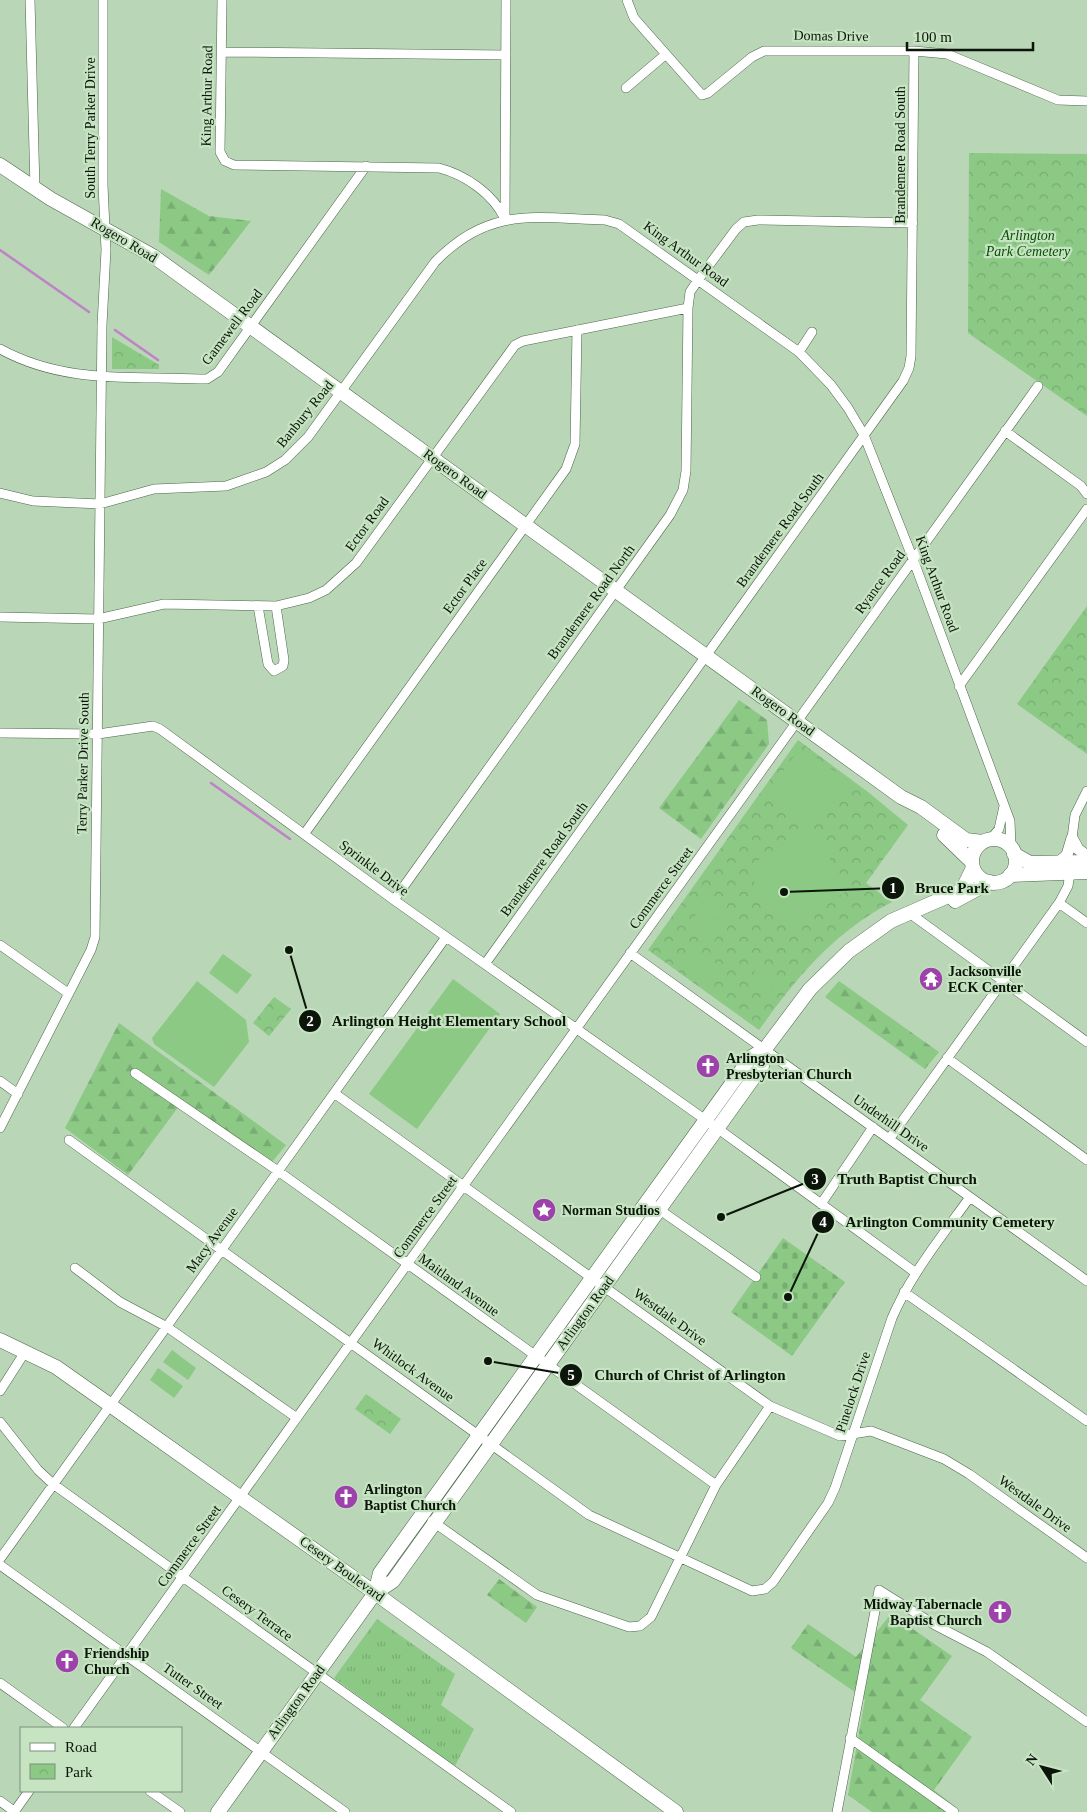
<svg xmlns="http://www.w3.org/2000/svg" width="1087" height="1812" viewBox="0 0 1087 1812" font-family="Georgia,serif">
<defs>
<pattern id="grass-tufts" width="24" height="20" patternUnits="userSpaceOnUse" patternTransform="scale(1.25)"><rect width="24" height="20" fill="#8bc985"/><path d="M3 7l-1-3M5 7V3M7 7l1-3M15 17l-1-3M17 17v-4M19 17l1-3" fill="none" stroke="#77ac72"/></pattern>
<pattern id="forest-firs" width="22" height="20" patternUnits="userSpaceOnUse" patternTransform="scale(1.25)"><rect width="22" height="20" fill="#8bc985"/><path d="M5 1l3.5 6h-7zM16 11l3.5 6h-7z" fill="#77ac72"/></pattern>
<pattern id="cemetery-stones" width="16" height="16" patternUnits="userSpaceOnUse" patternTransform="scale(1.25)"><rect width="16" height="16" fill="#8bc985"/><path d="M2 7V4a2 2 0 0 1 4 0v3zM10 15v-3a2 2 0 0 1 4 0v3z" fill="#77ac72"/></pattern>
<pattern id="park-crowns" width="20" height="18" patternUnits="userSpaceOnUse" patternTransform="scale(1.25)"><rect width="20" height="18" fill="#8bc985"/><path d="M2 6a3 3 0 1 1 6 0M12 15a3 3 0 1 1 6 0" fill="none" stroke="#77ac72"/></pattern>
</defs>
<rect width="100%" height="100%" fill="#b9d6b6"/>
<path fill="url(#grass-tufts)" d="M377,1619l78,55 -14,31 33,24 -19,37 -121,-88z"/>
<path fill="url(#forest-firs)" d="M161,189l48,27 42,5 -42,54 -50,-33z
M739,700l28,20 2,24 -68,95 -42,-31z
M839,981l100,71 -14,17 -100,-72z
M119,1023l167,122 -14,17 -90,-60 -54,73 -63,-47z
M499,1579l38,28 -11,16 -39,-28z
M891,1614l61,42 -32,44 52,37 -38,53 22,17 -4,5h-80l-24,-17 17,-96 -74,-51 17,-24 48,33z"/>
<path fill="url(#cemetery-stones)" d="M783,1238l62,44 -53,74 -61,-44z"/>
<path fill="url(#park-crowns)" d="M969,153l118,1v262l-119,-83z
M112,337l47,28v4h-47z
M1087,606v148l-70,-50z
M798,740l70,52 40,33 -42,58 26,19c-58,30 -96,76 -133,128l-111,-80z
M274,997l17,12 -22,27 -16,-13z
M366,1394l35,25 -11,15 -35,-25z"/>
<path fill="#8bc985" d="M809,752l44,33 -47,43 -40,-33 30,-42z
M809,827l41,62 -59,37 -11,-3 -34,-55z
M708,897l24,17 -8,11 -24,-17z
M696,914l24,17 -7,12 -25,-17z
M695,948l29,21 -11,15 -29,-20z
M223,954l29,21 -15,19 -28,-21z
M757,968l19,13 -6,9 -19,-13z
M453,979l47,35 -83,115 -48,-35z
M197,981l49,39 3,22 -35,45 -60,-43 -2,-6z
M172,1350l24,18 -8,12 -25,-18z
M158,1368l25,18 -9,12 -24,-18z"/>
<g fill="none" stroke-linecap="round" stroke-linejoin="round">
<path stroke="#bf82c7" stroke-width="2.5" d="M0,250l89,62
M115,330l43,30
M211,783l79,56"/>
<g stroke="#4c664a" stroke-width="10">
<path id="minor" d="M30,0l5,189
M222,0l-2,152 5,9 9,4 205,3c27,7 54,26 66,51
M627,0l7,18 68,77 6,-2 44,-36 12,-6h150l33,3 111,46 29,1
M222,52l284,3
M626,88l39,-33
M505,217l1,-217
M0,349c64,35 129,27 199,30h8l11,-7 148,-206
M799,352l13,-20
M1005,431l76,55 6,8
M0,493l33,8 67,3 54,-15 72,-3 40,-14 19,-12 23,-23 127,-175c54,-56 99,-44 170,-42l14,4 180,128 32,33 17,23 16,27 49,124 97,262 1,26
M258,606l10,58 6,7 9,-5 1,-6 -8,-54
M0,617l98,2 66,-15 112,2 33,-8 17,-8 30,-27 159,-218 8,-4 165,-33
M959,686l128,-177
M0,733l98,1 55,-8 7,3 234,171 323,228 199,145
M305,833l261,-364 9,-25 2,-114
M1072,838l3,-23 12,-24
M990,840l9,-11 5,-23
M394,900l276,-385 13,-25 3,-19 2,-163 2,-16 8,-12 38,-51 8,-7 14,-2 155,3
M1059,903l28,20
M908,912l179,130
M0,945l68,48
M630,953l457,328
M485,964l418,-583 6,-13 2,-12 3,-305
M947,1058l140,102
M135,1073l143,98 438,314
M0,1081l18,13
M334,1093l436,313 70,30 31,-5 73,28 25,15 118,84
M0,1128l91,-178 4,-13 7,-612 4,-75 -3,-65v-185
M890,1138l169,-235 9,-17 2,-14
M69,1140l520,375 163,76 13,-2 8,-7 55,-79 7,-15 57,-170c19,-44 50,-82 78,-121
M647,1201l109,76
M821,1204l52,-77
M75,1268l45,34 47,25 130,91
M904,1292l183,129
M0,1391l25,-39
M0,1422l38,48 15,14 458,328
M432,1521l105,74 92,32 11,-1 11,-9 65,-132 54,-79
M0,1559l446,-622
M0,1565l345,247
M0,1683l63,45
M74,1728l964,-1342
M850,1738l104,74
M150,1791l30,21
M0,1801l15,11
M14,1812l15,-21
M837,1812l42,-222 56,35 52,27 100,70"/>
</g>
<g stroke="#4c664a" stroke-width="12">
<path id="tertiary" d="M1072,838l6,11 9,7
M1059,862l8,-7 5,-17"/>
</g>
<g stroke="#4c664a" stroke-width="15">
<path id="secondary" d="M0,165l51,34 102,57 748,541 20,10 45,33 17,2
M944,835l28,27
M972 861a22 22 0 1 1 44 0a22 22 0 1 1-44 0Z
M1014,854l16,9 57,-1
M1010,875l77,-3
M955,901l35,-19
M0,1340l56,27 54,38 265,188 301,219
M375,1593l18,-12 369,-515 3,-17
M218,1812l157,-219 5,-20 371,-516 14,-8 45,-60 39,-38 42,-30 71,-31 11,-22"/>
</g>
<use href="#minor" stroke="#fff" stroke-width="9"/>
<use href="#tertiary" stroke="#fff" stroke-width="11"/>
<use href="#secondary" stroke="#fff" stroke-width="14"/>
</g>
<defs>
<g id="temple-disc" transform="scale(1.25)"><circle r="9.5" fill="#9d41ab" stroke="#c6e3c2"/><path d="M0-6L5-2H3V0L6.5 2.5H4V6H1.5V3h-3V6H-4V2.5H-6.5L-3 0V-2H-5Z" fill="#fff"/></g>
<g id="church-disc" transform="scale(1.25)"><circle r="9.5" fill="#9d41ab" stroke="#c6e3c2"/><path d="M-1.2-6h2.4v3.5h3.3v2.4h-3.3V6h-2.4V-.1h-3.3v-2.4h3.3Z" fill="#fff"/></g>
<g id="sight-disc" transform="scale(1.25)"><circle r="9.5" fill="#9d41ab" stroke="#c6e3c2"/><path d="M0-6L1.8-2.2L6-1.7L2.9 1.2L3.7 5.4L0 3.3L-3.7 5.4L-2.9 1.2L-6-1.7L-1.8-2.2Z" fill="#fff"/></g>
</defs>
<g fill-rule="evenodd">
<use href="#temple-disc" x="931" y="979"/>
<use href="#church-disc" x="708" y="1066"/>
<use href="#sight-disc" x="544" y="1210"/>
<use href="#church-disc" x="346" y="1497"/>
<use href="#church-disc" x="1000" y="1612"/>
<use href="#church-disc" x="67" y="1661"/>
</g>
<g text-anchor="middle" dominant-baseline="central" stroke-width="4.5" stroke-linejoin="round" paint-order="stroke">
<g font-size="14" fill="#0b150a" stroke="#c6e3c2">
<text transform="translate(831 36) rotate(1)">Domas Drive</text>
<text transform="translate(207 96) rotate(-89)">King Arthur Road</text>
<text transform="translate(90 128) rotate(-90)">South Terry Parker Drive</text>
<text transform="translate(900 155) rotate(-90)">Brandemere Road South</text>
<text transform="translate(124 240) rotate(31)">Rogero Road</text>
<text transform="translate(686 254) rotate(36)">King Arthur Road</text>
<text transform="translate(232 327) rotate(-53)">Gamewell Road</text>
<text transform="translate(305 414) rotate(-51)">Banbury Road</text>
<text transform="translate(455 474) rotate(36)">Rogero Road</text>
<text transform="translate(367 524) rotate(-54)">Ector Road</text>
<text transform="translate(780 530) rotate(-54)">Brandemere Road South</text>
<text transform="translate(880 582) rotate(-54)">Ryance Road</text>
<text transform="translate(937 584) rotate(70)">King Arthur Road</text>
<text transform="translate(465 586) rotate(-54)">Ector Place</text>
<text transform="translate(591 602) rotate(-54)">Brandemere Road North</text>
<text transform="translate(783 711) rotate(36)">Rogero Road</text>
<text transform="translate(83 763) rotate(-89)">Terry Parker Drive South</text>
<text transform="translate(544 859) rotate(-54)">Brandemere Road South</text>
<text transform="translate(374 868) rotate(37)">Sprinkle Drive</text>
<text transform="translate(661 888) rotate(-54)">Commerce Street</text>
<text transform="translate(891 1123) rotate(35)">Underhill Drive</text>
<text transform="translate(425 1217) rotate(-54)">Commerce Street</text>
<text transform="translate(212 1240) rotate(-54)">Macy Avenue</text>
<text transform="translate(459 1285) rotate(36)">Maitland Avenue</text>
<text transform="translate(585 1313) rotate(-54)">Arlington Road</text>
<text transform="translate(670 1317) rotate(36)">Westdale Drive</text>
<text transform="translate(413 1370) rotate(36)">Whitlock Avenue</text>
<text transform="translate(853 1392) rotate(-72)">Pinelock Drive</text>
<text transform="translate(1035 1504) rotate(36)">Westdale Drive</text>
<text transform="translate(189 1546) rotate(-54)">Commerce Street</text>
<text transform="translate(342 1569) rotate(36)">Cesery Boulevard</text>
<text transform="translate(257 1613) rotate(36)">Cesery Terrace</text>
<text transform="translate(193 1686) rotate(35)">Tutter Street</text>
<text transform="translate(296 1702) rotate(-54)">Arlington Road</text>
</g>
<g font-size="14" font-style="italic" fill="#064d04" stroke="#c6e3c2">
<text x="1028" y="235">Arlington<tspan x="1028" dy="16">Park Cemetery</tspan></text>
</g>
<g font-size="14" font-weight="bold" fill="#0b150a" stroke="#c6e3c2" text-anchor="start">
<text x="948" y="971">Jacksonville<tspan x="948" dy="16">ECK Center</tspan></text>
<text x="726" y="1058">Arlington<tspan x="726" dy="16">Presbyterian Church</tspan></text>
<text x="562" y="1210">Norman Studios</text>
<text x="364" y="1489">Arlington<tspan x="364" dy="16">Baptist Church</tspan></text>
<text x="982" y="1604" text-anchor="end">Midway Tabernacle<tspan x="982" dy="16">Baptist Church</tspan></text>
<text x="84" y="1653">Friendship<tspan x="84" dy="16">Church</tspan></text>
</g>
</g>
<path fill="none" stroke="#0b150a" stroke-width="2" d="M784 892L893 888M289 950L310 1021M721 1217L815 1179M788 1297L823 1222M488 1361L571 1375"/>
<g fill="#0b150a" stroke="#c6e3c2" stroke-width="2">
<circle cx="784" cy="892" r="5"/>
<circle cx="289" cy="950" r="5"/>
<circle cx="721" cy="1217" r="5"/>
<circle cx="788" cy="1297" r="5"/>
<circle cx="488" cy="1361" r="5"/>
<circle cx="893" cy="888" r="12"/>
<circle cx="310" cy="1021" r="12"/>
<circle cx="815" cy="1179" r="12"/>
<circle cx="823" cy="1222" r="12"/>
<circle cx="571" cy="1375" r="12"/>
</g>
<g font-size="15" text-anchor="middle" font-weight="bold" fill="#fff">
<text x="893" y="893">1</text>
<text x="310" y="1026">2</text>
<text x="815" y="1184">3</text>
<text x="823" y="1227">4</text>
<text x="571" y="1380">5</text>
</g>
<g font-size="15" text-anchor="middle" font-weight="bold" fill="#0b150a" stroke="#c6e3c2" stroke-width="4.5" stroke-linejoin="round" paint-order="stroke">
<text x="952" y="893">Bruce Park</text>
<text x="449" y="1026">Arlington Height Elementary School</text>
<text x="907" y="1184">Truth Baptist Church</text>
<text x="950" y="1227">Arlington Community Cemetery</text>
<text x="690" y="1380">Church of Christ of Arlington</text>
</g>
<rect x="20" y="1727" width="162" height="65" fill="#c6e3c2" stroke="#7b9178"/>
<rect x="30" y="1743" width="25" height="8" fill="#ffffff" stroke="#7b9178"/>
<text x="65" y="1752" font-size="15" fill="#0b150a">Road</text>
<rect x="30" y="1764" width="25" height="15" fill="url(#park-crowns)" stroke="#7b9178"/>
<text x="65" y="1777" font-size="15" fill="#0b150a">Park</text>
<g transform="translate(1042 1767) rotate(306)" stroke="#c6e3c2" stroke-width="4" paint-order="stroke">
<path d="M0-4L9 19L0 12L-9 19Z" fill="#0b150a"/>
<text y="-8" font-size="14" font-weight="bold" text-anchor="middle" fill="#0b150a">N</text>
</g>
<path d="M907 42v8h126v-8" fill="none" stroke="#0b150a" stroke-width="2.5"/>
<text x="914" y="42" font-size="15" fill="#0b150a" stroke="#c6e3c2" stroke-width="4" paint-order="stroke">100 m</text>
</svg>
